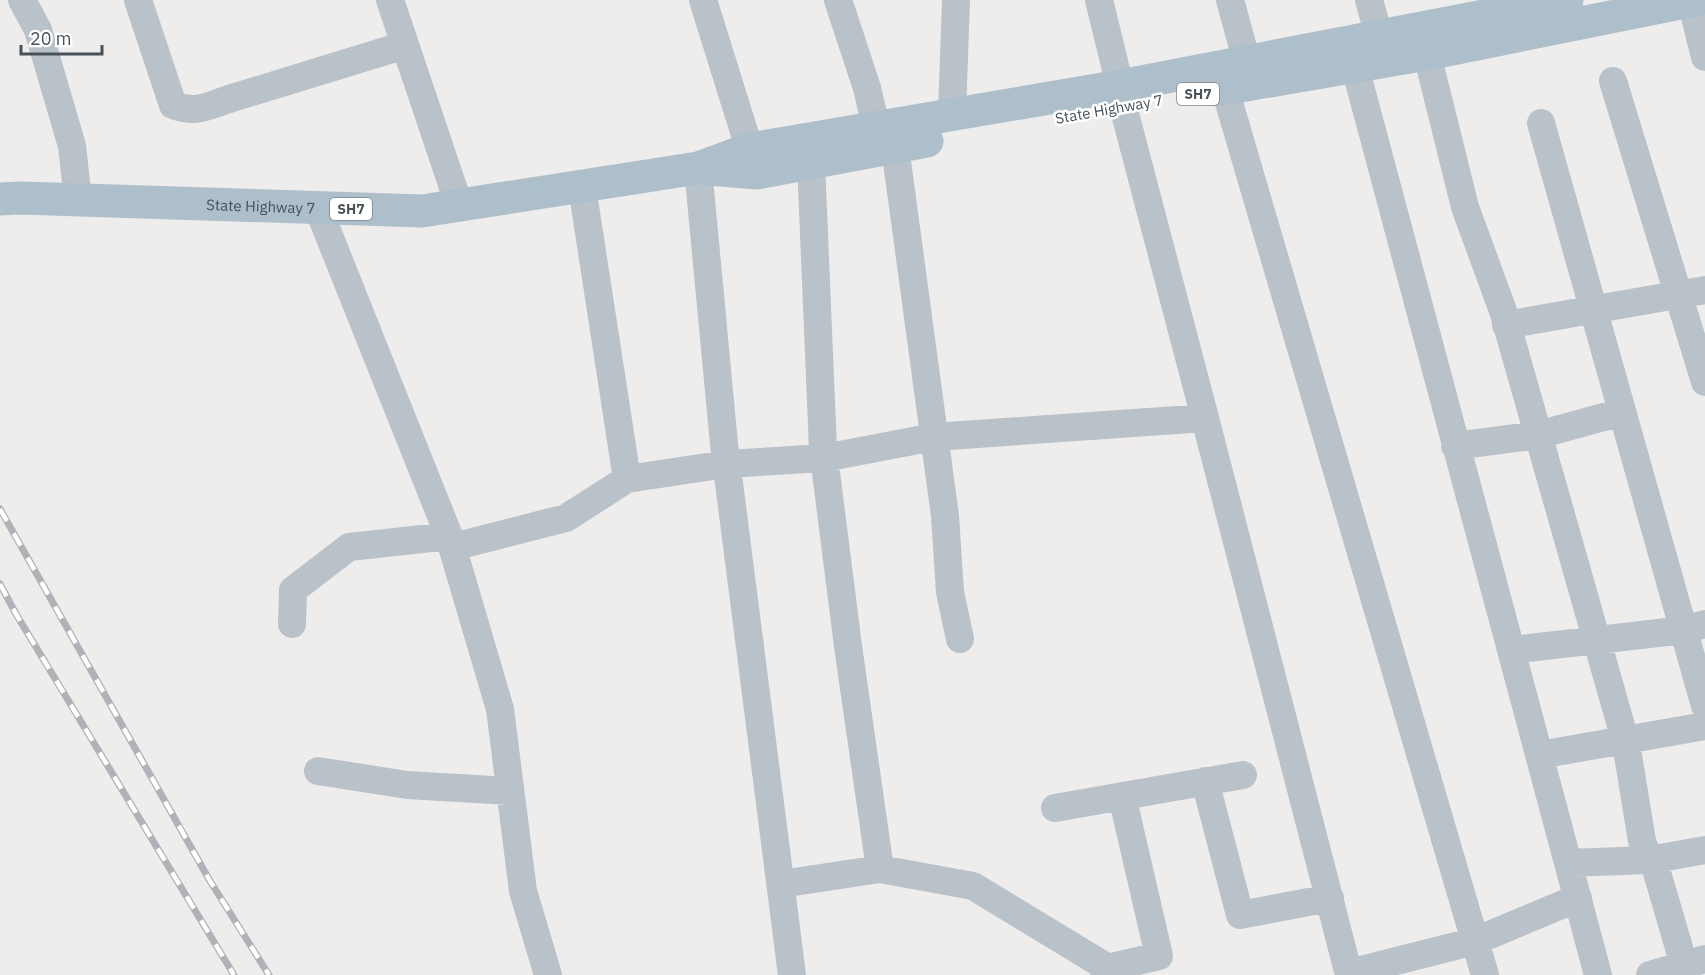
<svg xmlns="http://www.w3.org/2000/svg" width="1705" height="975" viewBox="0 0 1705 975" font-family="'IBM Plex Sans',sans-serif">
<rect width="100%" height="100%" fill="#efecec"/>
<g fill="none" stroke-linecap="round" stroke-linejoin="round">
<path stroke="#b8c2c8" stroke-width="28" d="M22,0l16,30 34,116 6,54
M138,0l35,105c21,9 36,1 56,-6l176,-54
M390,0l69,205
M703,0l53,170
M838,0l29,88 9,39
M1099,0l21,86
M1230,0l17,62
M1369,0l10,36
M1691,1l14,56
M1427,54l38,153 38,104 123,432 16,98 7,19
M1355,67l243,908
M1613,81l92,301
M1225,89l260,886
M1123,106l82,312 144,557
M952,114l4,-114
M1541,123l164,583
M805,141l6,21 12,287 25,197 32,223
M895,147l50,369 5,76 10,47
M698,168l26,276 68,531
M582,187l45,292
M318,208l131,328 51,173 23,182 25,84
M1506,325l199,-35
M1455,446l83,-11 84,-23
M453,547l113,-29 61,-39 99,-15 98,-6 110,-21 271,-19
M292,624l1,-34 56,-43 100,-11
M1511,650l173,-20 21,-6
M1539,755l166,-29
M318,771l89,14 103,6
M1205,781l35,134 90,-17
M1055,808l188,-33
M1653,859l34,116
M1568,863l81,-3 56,-10
M781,884l99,-15 93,17 135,82 -4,7
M1108,968l51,-12 -37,-160
M1349,973l126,-32 103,-43
M1650,975l55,-16"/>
<g stroke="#adbfca" stroke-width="33">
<path d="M1217,90l210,-36 268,-54"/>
<path d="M709,169l48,4 170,-32"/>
<path id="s1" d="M0,199l20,-1 402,13 276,-43 52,-19 370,-63 447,-86"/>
</g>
<g stroke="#afb2b6" stroke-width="7">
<path id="rail" d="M0,509l210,372 59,94
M0,584l16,30 218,361"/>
</g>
<use href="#rail" stroke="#fff" stroke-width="4.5" stroke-dasharray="14" stroke-linecap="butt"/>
</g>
<g text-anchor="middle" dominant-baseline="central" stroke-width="5" stroke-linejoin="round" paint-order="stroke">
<g fill="#fff" stroke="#7e858a" stroke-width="1.5">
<rect x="1177" y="83" width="42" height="22" rx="4.5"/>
<rect x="330" y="198" width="42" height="22" rx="4.5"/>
</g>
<g font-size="14" font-weight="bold" fill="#465158">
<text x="1198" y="94">SH7</text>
<text x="351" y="209">SH7</text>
</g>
<g font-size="15" fill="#465158" stroke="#fff">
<text transform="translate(1109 109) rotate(-10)">State Highway 7</text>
<text stroke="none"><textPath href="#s1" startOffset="261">State Highway 7</textPath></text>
</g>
</g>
<path d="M21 45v9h81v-9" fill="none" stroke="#465158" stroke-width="3"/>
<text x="30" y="45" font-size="18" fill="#465158" stroke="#ffffff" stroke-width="4.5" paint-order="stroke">20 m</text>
</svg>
